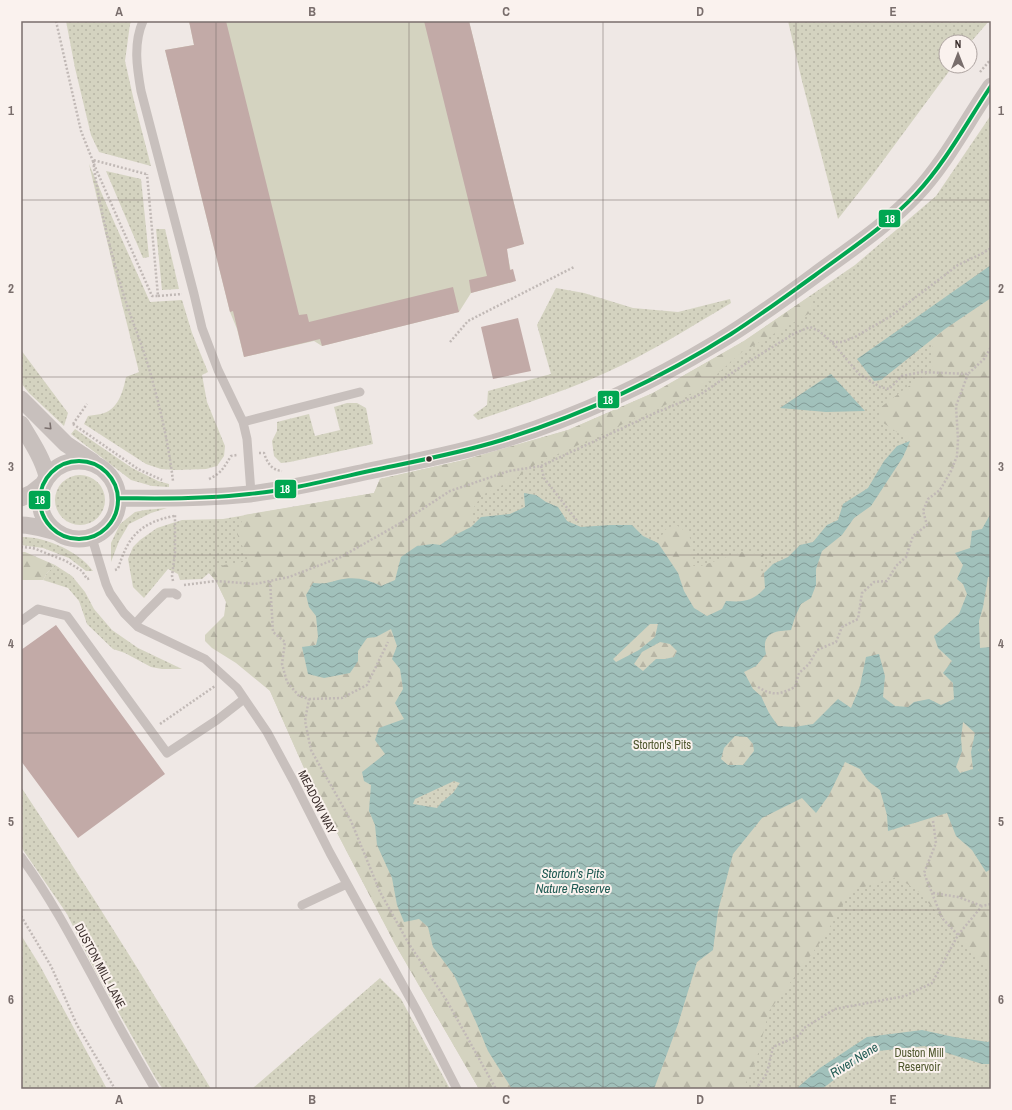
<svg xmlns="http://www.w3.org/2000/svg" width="1012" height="1110" viewBox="0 0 1012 1110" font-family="'Archivo Narrow',sans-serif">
<defs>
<pattern id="grass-dots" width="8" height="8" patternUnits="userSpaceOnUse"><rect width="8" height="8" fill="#d4d3c0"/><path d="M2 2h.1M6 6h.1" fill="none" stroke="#b7b5a5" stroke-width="1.8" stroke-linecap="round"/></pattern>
<pattern id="forest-firs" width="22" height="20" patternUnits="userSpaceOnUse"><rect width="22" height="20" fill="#d4d3c0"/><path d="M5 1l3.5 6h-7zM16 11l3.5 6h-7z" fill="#b7b5a5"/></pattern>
<pattern id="water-waves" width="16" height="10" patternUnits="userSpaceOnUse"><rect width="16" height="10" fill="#a1c1bb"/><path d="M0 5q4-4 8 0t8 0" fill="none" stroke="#849d98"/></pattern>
</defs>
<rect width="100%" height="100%" fill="#efe8e5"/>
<path fill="url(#grass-dots)" d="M66,21h66l-2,3 -5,37 9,40 17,65 -52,-14 -8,-17 -16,-67z
M788,21h201l-19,22v-1h-24v24h7l-82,111 -33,42 -36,-138z
M991,115v974h-512l-84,-145 -87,-167 -38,-86 -54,-110 -7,-8 -7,6 -22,1 -2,-6 -10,-5 -24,29 -11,-11 -5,-28 5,-12 7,-7 17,-12 25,-8 41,-1 151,-26 6,-14 84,-19 104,-30 85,-37 91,-52 111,-76 81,-69z
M89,164l26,60 35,78 32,-2 10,33 16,39 -6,3 5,27 18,44 -1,10 -7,10 -11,3 -30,1 -15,-1 -15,-5 -62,-40 4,-8c4,-1 9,-1 13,-2 17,-4 22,-22 25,-37l13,-5 -20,-80z
M106,171l35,8 8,78 -6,1z
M156,229h9l14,60 -17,1z
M556,288l28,5 49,15 45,4 52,-13 1,4c-42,25 -83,51 -128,71 -40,18 -83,31 -125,46l-5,-5 14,-10 1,-14 63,-17 -14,-49z
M21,350l47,63 -4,13 -35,-33 -8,-10z
M347,403h10l9,5 7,36 -83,18 -9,1 -7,-7 -2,-15 5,-10v-9l32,-8 6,22 25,-6 -6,-23z
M75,429l57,39 26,13 11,3v3l-17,-1 -21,-6 -60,-46z
M55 500a25 25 0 1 1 50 0a25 25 0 1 1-50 0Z
M167,508l-16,5 -22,11 -10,17 -8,21v-19l9,-19 15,-12 10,-2z
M21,537c24,-1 59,15 72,34h-7l-17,-13 -26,-10 -22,-3z
M55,565l17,11 13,16 9,17 18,21 26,18 44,21h-20l-11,-2 -26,-14 -12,-4 -26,-25 -8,-23 -11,-13 -25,-8 4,-7z
M21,787c66,99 129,200 190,302h-48l-7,-10 -63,-112 -26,-53 -46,-67z
M21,935l18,29 68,125h-86z
M380,978l21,21 49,90h-198z"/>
<path fill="url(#forest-firs)" d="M813,294l-3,19 -68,39 -43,38 -61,27 -64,30 -35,15 -24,17 -33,16 -10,15 -1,17 -16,8 -15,10 -7,-1 -17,2 -15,11 -6,23 -14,6 -10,-5 -31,-2 -16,5 -10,-1 -5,24 7,9 2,21 -2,8 -14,2 3,11 32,17 12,-2 9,-22 9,-13 9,-1 15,-8 6,17 -5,13 8,10 3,20 1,30 -19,35 -8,7 -6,24 -2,26 6,14 2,20 15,33 5,27 7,17 15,-3 9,8 5,20 21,28 22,47 12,29 24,38h-33l-84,-145 -87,-167 -38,-86 -34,-28 -24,-15 -7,-7v-6l19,-19 2,-14 -10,-21 -7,-8 15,-8 25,-4 -12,-27 7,-19 130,-22 6,-14 84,-19 104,-30 85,-37 91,-52z
M991,298v215l-9,17 -10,1 -2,17 -7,17v19l4,10 -8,20 -25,22 4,12 14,13 2,38 -13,6 -12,-6 -15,3 -6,5 -13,-1 -12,-9 2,-21 -19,-18 -6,28 -9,22 -38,16 -19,3 -17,-1 -8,-13 -8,-17 -8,-7 -9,-17 12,-6 12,-30 9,-5 14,-1 4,-13 6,-13 15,-19v-16l6,-18 20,-16 12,-17 17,-12 32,-49 7,-16 -31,-21 2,-13 25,-19 27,-18 -1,-30 13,-11z
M675,524l14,10 4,16 -2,15 7,2 43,-15 23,2 -5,16 5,3 1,15c-13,14 -21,14 -39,13l-4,8 -15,7 -13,-8 -10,-17 -6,-18 -20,-30 7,-13z
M21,552h4l30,13 -8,8 -4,7h-22z
M988,577h3v65l-1,5 -10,1 -1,-27 4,-14z
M650,624h8l-3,13 -16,13 -23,12 -3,-3z
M661,642l9,2 7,7 -3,6 -9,2h-9l-13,12 -9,-7 8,-12z
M963,722l12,10 -4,20 2,17 -13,4 -4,-6 6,-16 -1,-13z
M735,736h12l6,8 1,7 -11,14h-15l-7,-5 3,-12z
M845,762l15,7 8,12 12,9 7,25 2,16 58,-18 9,23 16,14 14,22 5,-3v103l-12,-13 -6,-4 -54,-63 -22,-15 -46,14 -29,49 -53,71 -13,50 -13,28h-89l24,-65 19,-62 16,-12 5,-39 15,-57 29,-37 40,-19 14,14 13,-17z"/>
<path fill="#d4d3c0" d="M189,21h280l55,223 -20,5 3,3 6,30 -42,11 -12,19 -137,34 -8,-5 -70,16 -7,-28 -7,-17 -65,-262 29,-5z"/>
<path fill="url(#water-waves)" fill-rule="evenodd" d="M991,265v33l-46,31 -64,51 -7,1 -17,-22z
M831,374l34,37 -39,1 -46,-4z
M910,441l-7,16 -32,49 -17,12 -12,17 -20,16 -6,18v16l-5,13 -10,6 -6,13 -4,13c-17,1 -30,3 -25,24l-10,12 -12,6 9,17 8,7 8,17 9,13 16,1 19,-3 25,-25 13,9 9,-22 6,-29 13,-3 6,22 -2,21 12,9 13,1 6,-5 15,-3 12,6 13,-6 -1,-16 -10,-10 9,-12 -14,-13 -4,-12 25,-22 8,-20 -4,-10 -6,-5 6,-14 -8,-12 15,-5 2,-17 10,-2 9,-16v64h-3l-5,30 -4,14 1,27 10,-1 1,-5v104l-3,4 3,5v114l-5,3 -14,-22 -16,-14 -9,-23 -59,18 -1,-16 -7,-25 -12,-9 -8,-12 -15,-7 -16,33 -13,18 -14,-15 -40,20 -29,36 -15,57 -5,39 -16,12 -19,62 -24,65h-142l-24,-38 -12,-29 -22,-47 -21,-28 -5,-20 -9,-8 -15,3 -7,-17 -5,-27 -15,-33 -2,-20 -6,-14 2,-26 -7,-4 -2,-9 23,-18 -10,-14 4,-12 25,-9 -9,-16 8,-14 -3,-20 -8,-10 5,-13 -6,-17 -15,8 -9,1 -9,13v10l-8,12 -26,5 -16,-4 -6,-27 14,-2 2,-8 -2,-21 -7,-9 -3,-12 7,-12c11,1 15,0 25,-3 16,-4 29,-1 43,6l14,-6 6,-23 16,-11 16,-2 7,1 15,-10 16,-8 10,-10 29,-3 15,-7 -1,-14 12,2 10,7 12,5 9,14 14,6 30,-2h21l11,11 15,7 20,30 6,18 10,17 13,8 15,-7 4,-8c18,1 26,1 39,-13l-1,-15 9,-9 15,-7 12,-12 13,-3 14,-17 11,-5 5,-16 25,-16 16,-27 13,-15zM650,624h8l-3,13 -16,13 -23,12 -3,-3zM660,642l10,2 7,7 -3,6 -9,2h-9l-13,12 -9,-7 8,-12zM963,722l12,11 -4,19 2,17 -13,4 -4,-6 6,-16 -1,-13zM735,736l12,1 6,7 1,7 -11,14h-15l-7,-6 3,-11zM454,781l6,2 -7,10 -12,10 -4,5 -24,-4 2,-5z
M922,1030l32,7 34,5 3,-2v24h-9l-57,-18 -47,5 -23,13 -33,25h-26l24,-21 47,-31z"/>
<path fill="#c2aaa7" d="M189,21h37l73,294 8,-1 2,8 144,-35 6,25 -137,34 -2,-7 -76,18 -11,-46 -3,1 -65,-262 29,-5z
M424,21h45l55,223 -17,5 3,21 3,-1 3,12 -45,12 -2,-13 18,-4z
M518,318l13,53 -38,8 -12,-52z
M56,625l109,149 -87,64 -57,-77v-111z"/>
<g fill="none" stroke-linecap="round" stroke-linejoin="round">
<path stroke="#c1b9b6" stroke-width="2.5" stroke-dasharray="2 2" stroke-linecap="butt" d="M56,21l25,110 15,38 56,127h6l-11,-122
M980,72l11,-13
M146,174l-53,-14c6,47 18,94 32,139 9,28 21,55 28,84 9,32 16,65 20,98
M158,296l24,-2
M450,342l18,-21 106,-54
M832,342h10l13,-5 36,-21 67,-51 25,-12 8,-5
M73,424l65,45 24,11
M73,424l14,-20
M259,453h5c3,9 7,17 18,18
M541,466l3,12 34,44
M209,479c13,-6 15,-12 22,-23l6,-1
M21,547l12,1 33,13 16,10 5,8 4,-1
M115,570l3,-1c10,-33 22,-46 56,-53
M173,581l-1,-5 3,-23v-39
M270,581l3,51 12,10 -3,22 5,18 12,14 10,3 -4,22 6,29 40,71 29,71 29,52 38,57 49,88
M184,585l32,-4 39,3 34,-7 52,-20 63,-36 46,-30 59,-20 32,-5 114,-53 46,-19 44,-30 50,-31 15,-6 9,4 13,11 27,32 21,13 9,2 13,-13 19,-4 47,2 16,-15 7,-12
M758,687c15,9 21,8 37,0l4,-14 10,-9 8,-14 19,-8 6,-15 16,-8 4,-26 12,-11 13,-1 9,-15 10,-9 7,-21 14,-11 -4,-14 5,-12 12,-9 11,-19 6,-15 1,-17 -2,-33 12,-32
M309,699l33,-1 25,-13 21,-43
M160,724l55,-38
M933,821l3,22 -12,30 18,45 16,17
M933,893l25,4 24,9
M21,916l30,50 26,59 38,64
M756,1089l11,-16 6,-26 27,-12 4,-7 31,-19 70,-13 27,-13 26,-48 24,-29 9,-2"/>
<path stroke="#c8c0bd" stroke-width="9" d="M143,21c-10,23 -6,47 -2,70l53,203 8,34 16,42 25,52 4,17 4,54
M243,422l117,-30
M92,538l14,46 4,9 14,20 14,14 67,32 32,29 30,44 26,48 37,73 87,158 40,78
M21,621l17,-12 29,7 100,137 50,-33 27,-21
M135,624l10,-11 20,-20h9l3,2
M21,857c35,48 61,101 89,152 14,27 30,54 45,80
M302,905l45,-21"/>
<path stroke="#c8c0bd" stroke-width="17" d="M21,399l45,45 27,18
M21,424c10,17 21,33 26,52
M40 500a39 39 0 1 1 78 0a39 39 0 1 1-78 0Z
M21,498l11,-5 10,-8
M118,498c44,1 88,0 132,-4 41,-5 83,-15 124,-24 43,-9 86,-17 128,-30 76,-23 148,-57 216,-98 33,-20 65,-43 96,-66 35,-26 72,-50 102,-82 30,-32 50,-72 75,-108
M21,525c12,0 23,4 35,7"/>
<g stroke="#faf2ee" stroke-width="7">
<path id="bus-1" d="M40 500a39 39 0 1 1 78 0a39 39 0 1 1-78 0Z
M118,498c44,1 88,1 131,-4 42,-4 84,-15 125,-24 43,-9 86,-17 128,-30 80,-25 158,-61 229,-106 28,-18 55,-38 83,-58 35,-26 72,-50 102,-82 30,-32 51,-72 75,-108"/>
</g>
<use href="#bus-1" stroke="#00a651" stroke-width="4"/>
</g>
<defs><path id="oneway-chevron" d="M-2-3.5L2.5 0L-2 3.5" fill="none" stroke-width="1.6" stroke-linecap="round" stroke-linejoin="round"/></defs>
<use stroke="#7a6f6d" href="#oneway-chevron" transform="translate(49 427) rotate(45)"/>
<path fill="none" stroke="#796e6c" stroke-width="1" stroke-opacity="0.55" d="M216,21v1068M409,21v1068M603,21v1068M796,21v1068M21,200h970M21,377h970M21,555h970M21,733h970M21,910h970"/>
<circle fill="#3a2d2b" stroke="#faf2ee" stroke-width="1.5" cx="429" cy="459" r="3.5"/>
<g text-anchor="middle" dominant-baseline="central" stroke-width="4" stroke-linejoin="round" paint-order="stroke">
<g font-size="12" fill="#50582f" stroke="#faf2ee">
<text x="662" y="745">Storton's Pits</text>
<text x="919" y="1053">Duston Mill<tspan x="919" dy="14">Reservoir</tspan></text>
</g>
<g font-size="12" fill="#3a2d2b" stroke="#faf2ee">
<text transform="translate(317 802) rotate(63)">MEADOW WAY</text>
<text transform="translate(100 966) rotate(62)">DUSTON MILL LANE</text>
</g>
<g font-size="13" font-style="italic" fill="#215b54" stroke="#faf2ee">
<text x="573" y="873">Storton's Pits<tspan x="573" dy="15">Nature Reserve</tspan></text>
<text transform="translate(854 1060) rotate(-32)">River Nene</text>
</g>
</g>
<g stroke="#faf2ee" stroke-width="1.5">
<rect x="878" y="209" width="23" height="19" rx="4" fill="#00a651"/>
<rect x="597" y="390" width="23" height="19" rx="4" fill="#00a651"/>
<rect x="274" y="479" width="23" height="20" rx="4" fill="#00a651"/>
<rect x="28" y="490" width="23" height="20" rx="4" fill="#00a651"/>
</g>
<g font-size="11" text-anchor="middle" font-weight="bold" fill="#fff">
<text x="890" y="223">18</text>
<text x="608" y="404">18</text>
<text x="285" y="493">18</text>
<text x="40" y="504">18</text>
</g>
<rect width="1012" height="1110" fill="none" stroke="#faf2ee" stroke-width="44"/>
<g transform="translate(958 54)"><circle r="19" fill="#faf2ee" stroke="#ada3a0"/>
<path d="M0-3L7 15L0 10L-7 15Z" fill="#796e6c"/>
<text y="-6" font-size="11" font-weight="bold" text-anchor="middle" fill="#3a2d2b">N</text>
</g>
<rect x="22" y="22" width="968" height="1066" fill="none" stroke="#796e6c" stroke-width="1.5"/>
<g font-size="13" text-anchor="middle" font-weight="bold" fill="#796e6c">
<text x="119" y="16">A</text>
<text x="312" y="16">B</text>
<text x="506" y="16">C</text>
<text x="700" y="16">D</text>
<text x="893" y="16">E</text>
<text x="11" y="115">1</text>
<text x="1001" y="115">1</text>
<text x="11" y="293">2</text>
<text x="1001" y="293">2</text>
<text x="11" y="471">3</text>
<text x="1001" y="471">3</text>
<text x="11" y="648">4</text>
<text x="1001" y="648">4</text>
<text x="11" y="826">5</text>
<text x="1001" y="826">5</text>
<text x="11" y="1004">6</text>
<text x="1001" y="1004">6</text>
<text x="119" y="1104">A</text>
<text x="312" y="1104">B</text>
<text x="506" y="1104">C</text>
<text x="700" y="1104">D</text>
<text x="893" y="1104">E</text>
</g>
</svg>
